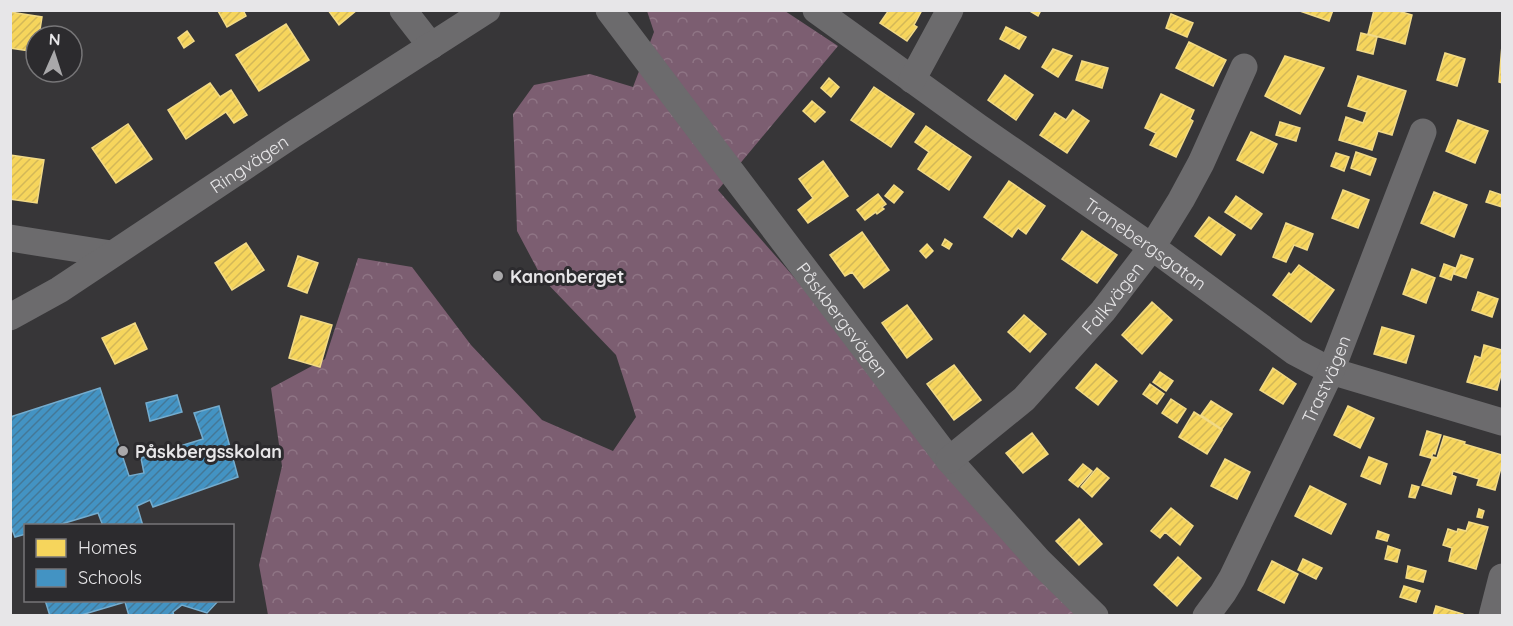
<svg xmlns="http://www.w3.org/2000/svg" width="1513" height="626" viewBox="0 0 1513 626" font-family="Quicksand,sans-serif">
<defs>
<pattern id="forest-crowns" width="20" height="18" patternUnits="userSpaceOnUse" patternTransform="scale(1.5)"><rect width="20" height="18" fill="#7c5e71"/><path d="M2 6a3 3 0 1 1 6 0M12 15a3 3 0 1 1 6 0" fill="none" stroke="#8f7585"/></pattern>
<pattern id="homes-hatch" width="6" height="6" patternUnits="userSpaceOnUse" patternTransform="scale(1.5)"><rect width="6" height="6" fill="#f6d55c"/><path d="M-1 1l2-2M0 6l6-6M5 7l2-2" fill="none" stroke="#d3b858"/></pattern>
<pattern id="schools-hatch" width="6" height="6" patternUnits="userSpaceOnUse" patternTransform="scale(1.5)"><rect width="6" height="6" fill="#4393c3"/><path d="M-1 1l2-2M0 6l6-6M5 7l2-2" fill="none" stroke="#447897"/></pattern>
</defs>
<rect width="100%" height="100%" fill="#373638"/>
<path fill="url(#forest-crowns)" d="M647,11h138l53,35 -120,144 371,425h-821l-9,-50 23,-99 -11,-78 54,-29 33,-101 54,9 59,78 71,75 71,31 23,-34 -20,-62 -74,-77 -25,-47 -4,-117 21,-29 56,-11 43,13 21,-55z"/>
<path fill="url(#homes-hatch)" stroke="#f2da86" stroke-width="1.5" d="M219,10h24l3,6 -19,11 -9,-16z
M328,10h29l-18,15z
M889,10h33l-8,15 3,2 -10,14 -27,-18z
M1028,10h13l-3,6z
M1297,10h36l-4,11z
M1374,10h21l17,5 -7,29 -37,-10z
M10,12l32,5 -3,19h-3v16l-26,-4z
M1171,14l22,9 -6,14 -21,-9z
M286,24l23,36 -50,31 -23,-36z
M1006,27l20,10 -7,12 -19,-10z
M187,31l7,10 -10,7 -6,-10z
M1361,33l16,4 -4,17 -16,-4z
M1189,42l37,18 -13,26 -37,-18z
M1502,45v38l-3,-1z
M1053,49l19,7 -14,21 -16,-10z
M1445,53l20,6 -8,27 -20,-6z
M1285,56l39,12 -24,46 -35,-18z
M1082,61l26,7 -6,20 -26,-8z
M1005,75l28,20 -17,25 -28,-20z
M1358,76l48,15 -14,44 -14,-4 -6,19 -33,-10 7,-23 17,6 4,-11 -19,-6z
M829,78l10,9 -8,10 -10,-9z
M210,83l10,14 11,-7 16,25 -13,8 -8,-11 -40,27 -18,-29z
M874,87l40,27 -23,33 -40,-27z
M1161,94l33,16 -4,9 3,2 -17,36 -26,-12 6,-12 -11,-5z
M812,101l13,11 -10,10 -12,-11z
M1073,110l16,11 -22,32 -27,-18 15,-22 11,7z
M1458,120l30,11 -13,32 -29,-12z
M1280,122l20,6 -4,13 -20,-6z
M128,124l24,35 -36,24 -24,-35z
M926,126l45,31 -22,33 -31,-21 11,-17 -14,-10z
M1251,132l26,12 -14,29 -26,-13z
M1356,152l20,7 -6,16 -19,-7z
M1336,153l13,4 -5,14 -13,-5z
M10,155l34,5 -7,43 -27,-4z
M823,161l25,35 -40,27 -10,-13 15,-12 -14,-19z
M1009,181l36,25 -19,28 -8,-6 -6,9 -28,-20z
M894,185l9,7 -9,11 -9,-7z
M1343,190l26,10 -11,28 -26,-10z
M1490,191l12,4v12l-16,-5z
M1434,192l33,13 -13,32 -33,-14z
M878,194l8,10 -4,3 2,2 -7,5 -1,-2 -11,8 -8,-10z
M1236,196l26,18 -11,15 -26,-17z
M1209,217l26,18 -14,20 -26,-19z
M1286,223l27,11 -6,16 -13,-5 -8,17 -13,-5z
M1082,231l35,24 -20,28 -35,-24z
M862,232l27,38 -25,18 -12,-16 -7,4 -15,-21z
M945,239l7,5 -3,5 -7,-4z
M246,243l18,27 -32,20 -17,-27z
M927,244l6,7 -7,7 -6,-7z
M1461,255l12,4 -7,19 -12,-4z
M298,256l20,7 -11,30 -19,-7z
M1444,264l11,4 -4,12 -11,-4z
M1299,265l35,25 -23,32 -38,-27 16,-22 2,2z
M1412,269l23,9 -9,25 -23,-9z
M1478,292l20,7 -6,18 -20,-7z
M1152,302l20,18 -30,34 -20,-19z
M907,305l25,34 -25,19 -25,-35z
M1024,315l22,19 -16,18 -22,-20z
M301,316l31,9 -12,42 -31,-9z
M135,323l12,26 -32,15 -13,-26z
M1382,327l32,9 -8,27 -32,-9z
M1484,345l18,5v21l-5,19 -30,-8 8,-26 6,2z
M1096,364l21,17 -19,24 -22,-17z
M954,365l27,35 -27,20 -27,-36z
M1273,368l23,16 -13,20 -23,-14z
M1160,372l13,9 -7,10 -13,-9z
M1150,384l14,10 -7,10 -14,-10z
M1171,399l15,10 -9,14 -15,-10z
M1211,401l21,13 -10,15 -21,-14z
M1348,406l26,12 -14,30 -26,-13z
M1194,412l28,18 -15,24 -28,-17z
M1427,431l14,4 -6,19 -2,-1 -2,5 -11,-3z
M1032,433l16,21 -25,19 -17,-20z
M1444,436l21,6 -1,2 38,11v9l-7,26 -18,-5 2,-6 -26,-8 -1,4 4,2 -5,17 -29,-9 11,-28 4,1z
M1369,457l18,7 -7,20 -19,-8z
M1225,459l25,13 -13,27 -26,-13z
M1083,464l9,7 -14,16 -9,-7z
M1097,468l12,10 -17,19 -11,-10z
M1412,485l7,2 -4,11 -6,-1z
M1310,486l36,18 -15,30 -36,-18z
M1171,508l22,18 -13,19 -15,-13 -5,6 -9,-7z
M1479,509l5,2 -2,7 -5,-1z
M1079,519l23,25 -23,21 -23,-24z
M1469,522l19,5 -12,42 -27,-8 3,-13 -9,-3 5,-16 9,3 1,-3 8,2z
M1378,531l11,4 -2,6 -11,-3z
M1388,546l12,4 -3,12 -12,-3z
M1178,557l23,21 -24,28 -23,-21z
M1303,559l19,9 -6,11 -18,-9z
M1272,561l26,13 -14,29 -26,-13z
M1408,566l18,5 -3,11 -17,-4z
M1404,586l16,5 -4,11 -16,-5z
M1436,606l27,8v2h-30z"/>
<path fill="url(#schools-hatch)" stroke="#74acce" stroke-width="1.5" d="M100,388l29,88 15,-3 -3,-15 62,-19 -9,-26 25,-7 19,71 -85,30 -3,-7 -13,6 6,20h-40l-5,-13 -43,13h-29v8l-11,3 -5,-13v-107z
M177,395l5,17 -32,9 -4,-18z
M45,600h174l-12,13 -25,-8 -9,7 1,4h-45l-4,-14 -47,14h-28z"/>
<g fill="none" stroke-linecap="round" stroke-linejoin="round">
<g stroke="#6c6b6d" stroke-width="27">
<path d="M403,10l28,36"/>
<path id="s1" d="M609,10l340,450 90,101 56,55"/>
<path id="s2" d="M816,10l162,117 174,120 143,105 36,19 171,51"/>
<path d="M912,80l38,-70"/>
<path d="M10,238l101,16"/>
<path id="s3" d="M10,317l49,-27 233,-155 195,-125"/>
<path id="s4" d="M949,460l75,-61 79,-88 49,-64 29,-47 20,-37 43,-96"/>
<path id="s5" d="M1206,616l17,-23 9,-15 99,-207 92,-239"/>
<path d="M1492,616l10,-39"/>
</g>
</g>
<g fill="#a9a8aa" stroke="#2c2b2e" stroke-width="2">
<circle cx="498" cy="276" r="6"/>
<circle cx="123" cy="451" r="6"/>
</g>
<g text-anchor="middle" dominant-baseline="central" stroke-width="6" stroke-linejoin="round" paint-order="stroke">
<g font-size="18" fill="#e7e6e8" stroke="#2c2b2e">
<text stroke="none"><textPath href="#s3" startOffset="284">Ringvägen</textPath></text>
<text stroke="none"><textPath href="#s2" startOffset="404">Tranebergsgatan</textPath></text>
<text stroke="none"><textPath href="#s4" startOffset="231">Falkvägen</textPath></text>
<text stroke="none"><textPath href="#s1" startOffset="388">Påskbergsvägen</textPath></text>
<text stroke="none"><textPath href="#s5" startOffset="266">Trastvägen</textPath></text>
</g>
<g font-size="18" font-weight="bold" fill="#e7e6e8" stroke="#2c2b2e" text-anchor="start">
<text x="510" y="276">Kanonberget</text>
<text x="135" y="451">Påskbergsskolan</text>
</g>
</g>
<rect width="1513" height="626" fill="none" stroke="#e7e6e8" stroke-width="24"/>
<rect x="24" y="524" width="210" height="78" fill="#2c2b2e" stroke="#777678" stroke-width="1.5"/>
<rect x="36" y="539" width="30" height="18" fill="#f6d55c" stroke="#777678" stroke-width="1.5"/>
<text x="78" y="554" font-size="18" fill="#e7e6e8">Homes</text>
<rect x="36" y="569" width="30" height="18" fill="#4393c3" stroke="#777678" stroke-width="1.5"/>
<text x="78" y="584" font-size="18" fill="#e7e6e8">Schools</text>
<g transform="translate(54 54) rotate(3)"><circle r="28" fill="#2c2b2e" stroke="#777678" stroke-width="1.5"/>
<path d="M0-4.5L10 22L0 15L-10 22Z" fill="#a9a8aa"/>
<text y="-9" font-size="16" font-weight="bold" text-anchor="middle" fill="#e7e6e8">N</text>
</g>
</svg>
